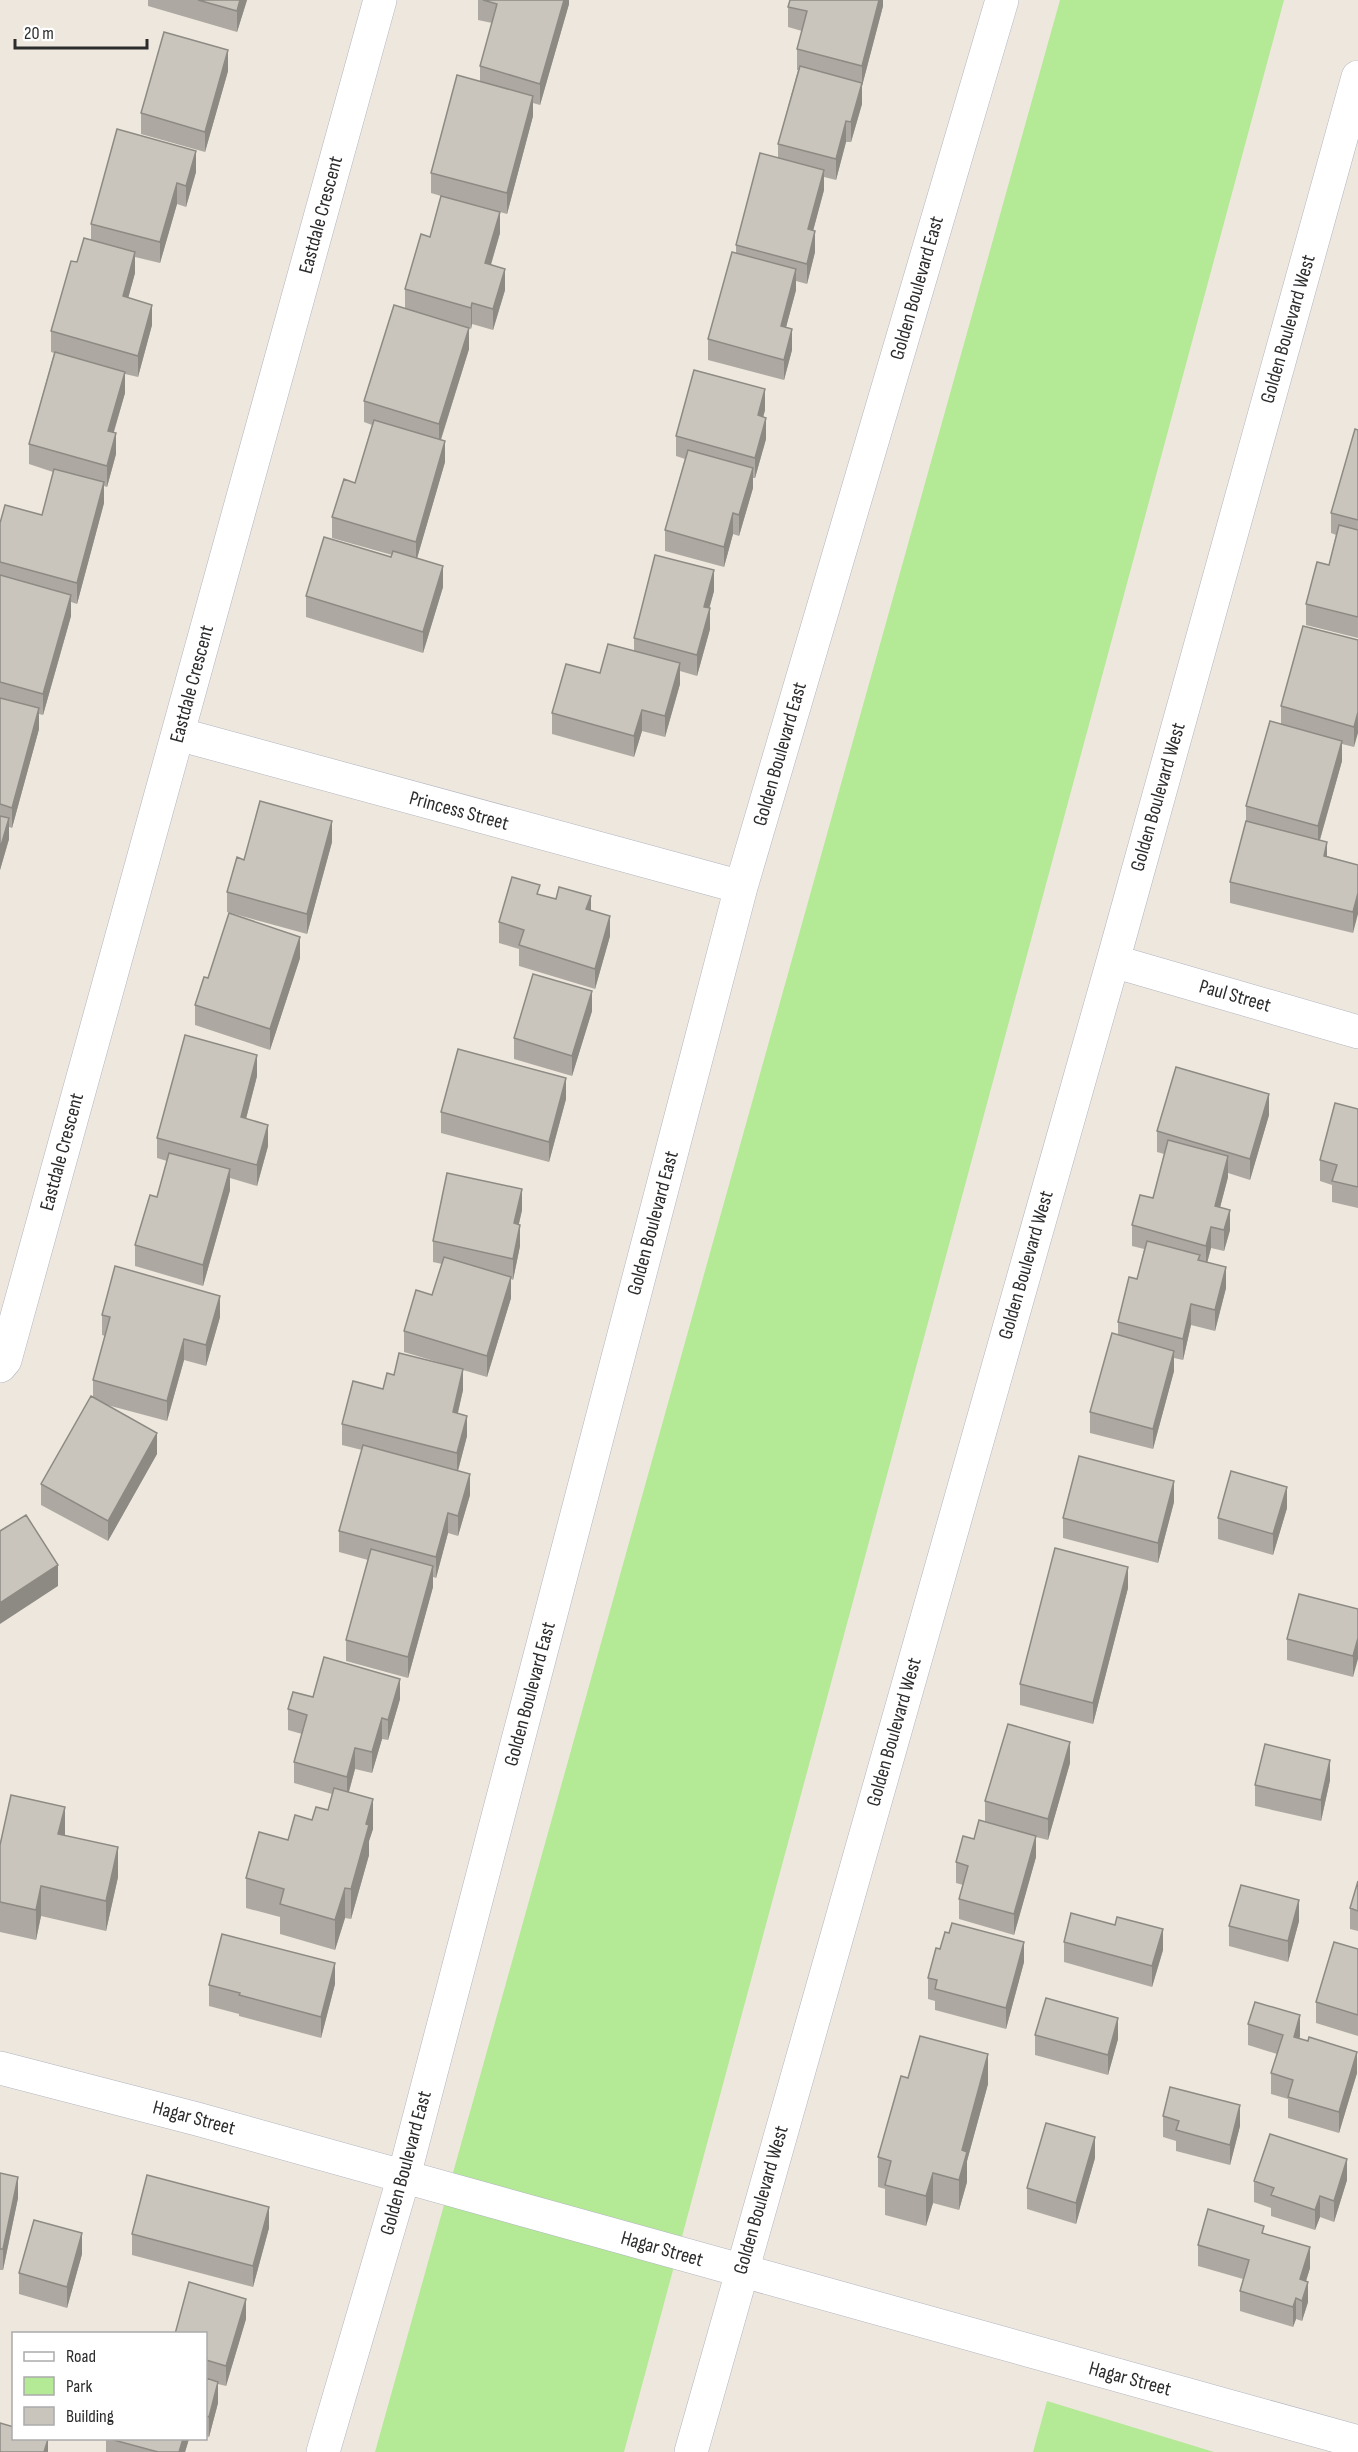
<svg xmlns="http://www.w3.org/2000/svg" width="1358" height="2452" viewBox="0 0 1358 2452" font-family="'Sofia Sans Condensed',sans-serif">
<rect width="100%" height="100%" fill="#eee7dd"/>
<path fill="#b4e996" d="M1060,0h224l-660,2452h-249z
M1047,2401l167,51h-181z"/>
<g fill="none" stroke-linecap="round" stroke-linejoin="round">
<g stroke="#b1b4c0" stroke-width="34">
<path id="street" d="M178,734l563,153
M1113,961l245,71
M0,1366l5,-6 375,-1360
M0,2068l197,51 1161,323
M323,2452l81,-276 337,-1289 261,-887
M691,2452l422,-1491 245,-884"/>
</g>
<use href="#street" stroke="#fff" stroke-width="33"/>
</g>
<path fill="#ada9a2" d="M148,0h99l-10,32 -89,-26z
M478,0h91v4l-29,101 -7,-2v13l-26,98 -31,-9 24,28 -9,32 14,25 -12,40 -21,-6 -1,5 -2,-1v21l-28,91 4,22 -28,96 26,29 -20,66 -117,-36v-21l85,-39 1,-2 -60,-17v-21l23,-34 17,-58 -8,-3v-21l41,-93v-19l25,-52 11,-41 -10,-3v-20l49,-92v-15l12,-43 -14,-3z
M883,0v6l-21,80v18l-11,38h-5l-10,38 -12,-3v13l-11,40 2,22 -8,32 -11,-3v9l-10,37 6,23 -8,30 -76,-20v-21l28,-86v-8l42,-87v-14l20,-74h-1v-21l5,-18 -14,-4v-20z
M228,71l-23,81 -64,-18v-21z
M196,172l-10,35 -9,-3 -17,59 -25,-6v16l-7,25 24,27 -14,52 -13,-3v19l-11,39 2,22 -9,33 -3,-1v17l-27,101 -6,-2v14l-28,99 -4,-1v15l-27,99 -3,-1v12l-9,31v-347l42,-8 11,-43 -24,-8v-20l25,-91 -3,-1v-21l26,-69 14,-22v-16z
M765,410l-2,7 3,22 -11,39h-2v10l-14,48 -6,-2 -9,33 -59,-16v-21l20,-71 -9,-3v-20z
M1358,430v208l-52,-13v-21l23,-39 7,-30 -5,-2v-20z
M714,591l-5,17 1,21 -13,47 -17,-5v13l-15,53 -23,-6 -8,26 -82,-23v-21l48,-40 34,-23v-12z
M1358,640l-4,107 -12,-3v17l-22,79 7,16 31,9 -5,68 -123,-30v-21l16,-61v-15l35,-82v-18z
M332,842l-25,92 -80,-22v-20z
M540,895l51,15 19,26 -15,53 -76,-23v-17l-20,-6v-21z
M300,958l-30,92 -75,-25v-20l13,-27z
M592,1011l-20,65 -58,-17v-21z
M257,1076l-11,43 22,27 -11,40 -27,-8v12l-27,96 -68,-20v-21l22,-48 10,-36 -10,-3v-20z
M566,1099l-17,63 -108,-29v-21z
M1358,1109v99l-26,-6v-17l-12,-4v-21z
M1269,1115l-19,65 -22,-7v4l-8,30 10,23 -6,21 -13,-3 -4,15 19,25 -11,43 -24,-6 -8,35 -9,-2v13l-21,78 -63,-16v-21l28,-77v-13l19,-43 7,-30 -12,-3v-21l21,-27 11,-44 -7,-2v-21z
M522,1210l-3,14 1,22 -7,34 -2,-1v19l-24,79 -24,-7v20l-5,23 9,23 -9,35 12,24 -12,41 -10,-3 -12,45 -3,-1v10l-25,91 -62,-17v-21l22,-80 -29,-8v-21l23,-81 -20,-5v-21l41,-35 11,-14 60,-8 -50,-15v-21l28,-36 10,-31 -9,-2v-21z
M102,1315l118,2 -14,49 -22,-6 -17,61 -60,-16 50,49 -49,87 -67,-36v-21l52,-87v-17l12,-44 -3,-1z
M1174,1502l-16,61 -95,-25v-20z
M1287,1508l-14,47 -55,-16v-21z
M1128,1588l-35,136 -73,-19v-21z
M1358,1609l-5,68 -66,-17v-21z
M313,1697l87,2 -12,41 -6,-1 -10,34 -17,-4 -6,23 24,37 -4,12v14l-18,64 -6,-1 -10,32 -55,-16v-17l-34,-9v-30l42,-38 24,-20 16,-10 4,-16 -38,-11v-21l8,-28 -14,-4v-21z
M1070,1763l-22,77 -12,-3v20l-22,78 -55,-16v-20l4,-14 -7,-2v-21l18,-23 11,-17v-21z
M1330,1780l-9,41 -66,-15v-21z
M65,1835l53,42 -12,54 -65,-15 -5,24 -36,-8v-87z
M1358,1881v50l-8,-2v-21z
M1299,1921l-11,41 -59,-16v-20z
M1064,1942l99,8 -11,37 -88,-25z
M940,1949l84,13 -18,67 -71,-19v-9l-7,-2v-21z
M1358,1949v87l-42,-13v-21z
M335,1984l-14,54 -82,-22v-2l-30,-8v-21z
M1248,2024l52,12 -1,2 58,35 -18,60 -51,-15v-19l-17,-5v-21l6,-19 -29,-9z
M1035,2035l83,4 -10,36 -73,-20z
M908,2078l80,6 -21,77v21l-8,28 -26,-7 -7,23 -41,-11v-26l-7,-2v-30z
M1163,2116l77,10 -10,39 -54,-14v-10l-13,-4z
M1095,2158l-19,66 -49,-15v-21z
M0,2173l18,25 -15,72h-3z
M1347,2180l-13,42 -14,-5 -5,13 -44,-14v-8l-17,-6v-21z
M269,2228l-16,59 -121,-32v-21z
M1264,2233l46,35 -4,13 2,21 -6,19 -6,-2 -3,8 -53,-16v-20l3,-12 -45,-13v-21z
M82,2254l-15,54 -48,-14v-21z
M246,2319l-20,67 -8,-2v19l-9,34 -3,-1v-102z
M106,2439h83l-4,13h-79z"/>
<path fill="#8d8a84" d="M240,0h7l-10,32v-21z
M564,0h5v4l-29,101v-21z
M879,0h4v6l-21,80v18l-11,38v-20l11,-39v-17z
M228,50v21l-23,81v-20z
M533,96v20l-26,98v-21z
M846,121v21l-10,38v-21z
M196,151v21l-10,35v-21z
M824,170v20l-16,60v-21z
M177,183v21l-17,59v-21z
M500,212v21l-15,51v-21z
M815,231v21l-8,32v-20z
M135,252v21l-12,44v-21z
M505,269v21l-12,40v-21z
M796,269v21l-15,56v-20z
M472,303v21l-1,5v-21z
M152,305v20l-14,52v-21z
M469,328v21l-30,96v-21z
M792,329v21l-8,30v-20z
M125,372v21l-17,58v-20z
M765,389v21l-7,26v-21z
M766,418v21l-11,39v-20z
M116,433v21l-9,33v-21z
M445,441v21l-29,100v-20z
M753,468v20l-14,48v-21z
M104,482v21l-27,101v-21z
M733,513v21l-9,33v-20z
M443,566v21l-20,66v-21z
M714,570v21l-10,37v-21z
M71,595v21l-28,99v-21z
M710,608v21l-13,47v-21z
M680,663v21l-15,53v-21z
M39,708v21l-27,99v-20z
M642,710v21l-8,26v-21z
M1358,712v21l-4,14v-20z
M1342,741v20l-24,85v-20z
M9,818v21l-9,31v-21z
M332,821v21l-25,92v-20z
M1327,842v21l-3,-7z
M1358,893v21l-5,19v-21z
M591,896v21l-5,-8z
M610,916v20l-15,53v-20z
M300,937v21l-30,92v-21z
M592,991v20l-20,65v-20z
M257,1055v21l-16,62v-21z
M566,1078v21l-17,63v-20z
M1269,1094v21l-19,65v-21z
M268,1125v21l-11,40v-21z
M1228,1156v21l-13,50v-21z
M230,1169v21l-27,96v-21z
M522,1189v21l-8,34v-21z
M1230,1210v20l-6,21v-21z
M520,1225v21l-7,34v-21z
M1211,1227v21l-5,19v-21z
M1226,1267v21l-11,43v-21z
M511,1277v21l-24,79v-21z
M220,1296v21l-14,49v-21z
M1191,1304v21l-8,35v-21z
M184,1339v21l-17,61v-20z
M1174,1351v20l-21,78v-20z
M463,1369v21l-10,43v-21z
M467,1416v20l-10,38v-21z
M157,1433v21l-49,87v-20z
M470,1474v21l-12,41v-20z
M1174,1481v21l-16,61v-20z
M1287,1487v21l-14,47v-21z
M448,1513v20l-12,45v-21z
M58,1565v21l-58,38v-21z
M433,1566v21l-25,91v-21z
M1128,1567v21l-35,136v-21z
M1358,1638v21l-5,18v-21z
M400,1679v20l-12,41v-20z
M382,1718v21l-10,34v-21z
M1070,1742v21l-22,77v-21z
M355,1748v21l-8,29v-21z
M1330,1760v20l-9,41v-21z
M373,1799v30l-4,12v14l-18,64v-30l15,-65z
M65,1807v30l-7,-3z
M1036,1836v21l-22,78v-21z
M118,1847v30l-12,54v-30z
M41,1886v30l-5,24v-30z
M345,1888v30l-10,32v-30z
M1299,1900v21l-11,41v-21z
M1163,1929v21l-11,37v-21z
M1024,1942v20l-18,67v-21z
M335,1963v21l-14,54v-21z
M1300,2015v21l-6,21v-20z
M1118,2018v21l-10,36v-20z
M1357,2052v21l-18,60v-21z
M988,2054v30l-21,77v21l-8,28v-30l3,-30z
M1240,2105v21l-10,39v-20z
M1095,2137v21l-19,66v-21z
M1347,2159v21l-13,42v-21z
M933,2173v30l-7,23v-30z
M18,2177v21l-15,72v-21z
M1320,2196v21l-5,13v-20z
M269,2207v21l-16,59v-21z
M82,2233v21l-15,54v-21z
M1310,2247v21l-10,32v-21z
M1308,2282v20l-6,19v-20z
M1296,2298v21l-3,8v-20z
M246,2299v20l-20,67v-20z
M218,2382v21l-9,34v-20z
M48,2439v13h-4z
M183,2439h6l-4,13h-6z"/>
<path fill="#c9c5bc" stroke="#8d8a84" stroke-width="1.5" d="M198,0h42l-3,11z
M483,0h81l-24,84 -60,-18 17,-62z
M790,0h89l-17,66 -65,-17 10,-38 -19,-4z
M164,32l64,18 -23,82 -64,-19z
M800,66l62,17 -11,39 -5,-1 -10,38 -58,-15z
M457,75l76,21 -26,97 -76,-20z
M117,129l79,22 -10,35 -9,-3 -17,59 -69,-18z
M760,153l64,17 -16,59 7,2 -8,33 -71,-19z
M441,196l59,16 -15,51 20,6 -12,40 -21,-6 -1,5 -66,-19 16,-55 9,3z
M84,238l51,14 -12,44 29,9 -14,51 -87,-25 20,-70 6,1z
M732,252l64,17 -15,57 11,3 -8,31 -76,-21z
M394,305l75,23 -30,96 -75,-23z
M55,352l70,20 -17,59 8,2 -9,33 -78,-22z
M694,370l71,19 -7,26 8,3 -11,40 -79,-22z
M374,420l71,21 -29,101 -84,-25 12,-38 11,4z
M1355,429l3,1v90l-27,-7z
M688,450l65,18 -14,47 -6,-2 -9,34 -59,-17z
M54,469l50,13 -27,101 -77,-21v-39l5,-18 37,10z
M1339,525l19,5v87l-52,-13 11,-42 12,3z
M324,537l67,20 2,-6 50,15 -20,66 -117,-36z
M655,555l59,15 -10,37 6,1 -13,47 -63,-17z
M0,575l71,20 -28,99 -43,-12z
M1303,626l55,14v72l-4,15 -73,-21z
M608,644l72,19 -15,53 -23,-6 -8,26 -82,-23 14,-49 34,9z
M0,698l39,10 -27,100 -12,-4z
M1270,721l72,20 -24,85 -72,-20z
M260,801l72,20 -25,93 -80,-22 10,-35 7,3z
M0,816l9,2 -9,31z
M1246,821l81,21 -3,14 34,9v28l-5,19 -123,-30z
M512,877l28,8 -3,9 19,5 3,-12 32,9 -5,13 24,7 -15,53 -76,-24 5,-15 -25,-8z
M229,913l71,24 -30,92 -75,-24 9,-28 4,1z
M533,974l59,17 -20,65 -58,-18z
M185,1035l72,20 -16,62 27,8 -11,40 -100,-27z
M458,1049l108,29 -17,64 -108,-30z
M1176,1067l93,27 -19,65 -93,-28z
M1335,1103l23,6v78l-26,-6 5,-16 -17,-5z
M1168,1140l60,16 -13,50 15,4 -6,20 -13,-3 -5,19 -74,-21 8,-30 13,3z
M169,1153l61,16 -27,96 -68,-20 15,-50 7,2z
M447,1173l75,16 -8,34 6,2 -7,34 -80,-18z
M1147,1241l53,14 -2,5 28,7 -11,43 -24,-6 -8,35 -65,-17 11,-45 8,2z
M444,1257l67,20 -24,79 -83,-25 12,-41 16,5z
M115,1266l105,30 -14,49 -22,-6 -17,62 -74,-21 17,-63 -8,-2z
M1112,1333l62,18 -21,78 -63,-17z
M399,1353l64,16 -10,43 14,4 -10,37 -115,-29 11,-43 30,8 4,-16 7,2z
M91,1396l66,37 -49,88 -67,-37z
M363,1445l107,29 -12,42 -10,-3 -12,44 -97,-26z
M1079,1456l95,25 -16,62 -95,-25z
M1231,1471l56,16 -14,47 -55,-16z
M26,1515l32,50 -58,38v-72z
M1055,1548l73,19 -35,136 -73,-19z
M371,1549l62,17 -25,91 -62,-17z
M1299,1594l59,15v29l-5,18 -66,-17z
M324,1657l76,22 -12,41 -6,-2 -10,34 -17,-4 -8,29 -53,-15 13,-47 -19,-6 5,-17 20,5z
M1008,1724l62,18 -22,77 -63,-18z
M1265,1744l65,16 -9,40 -66,-15z
M334,1788l39,11 -7,25 3,1 -18,64 -6,-1 -10,32 -55,-16 4,-15 -38,-11 13,-46 29,8 7,-25 17,5 4,-13 12,3z
M11,1795l54,12 -7,27 60,13 -12,54 -65,-15 -5,24 -36,-8v-57z
M979,1820l57,16 -22,78 -55,-15 9,-33 -12,-4 7,-26 11,3z
M1358,1881v30l-8,-3z
M1241,1885l58,15 -11,41 -59,-15z
M1071,1913l44,12 2,-8 46,12 -11,37 -88,-24z
M952,1923l72,19 -18,66 -71,-19 2,-9 -9,-2 8,-30 4,1 5,-17 4,1z
M222,1934l113,29 -14,54 -82,-22 1,-2 -31,-8z
M1334,1942l24,7v66l-42,-13z
M1046,1998l72,20 -10,37 -73,-20z
M1255,2002l45,13 -6,22 14,4 1,-4 48,15 -18,60 -51,-15 5,-17 -22,-7 12,-38 -35,-11z
M920,2036l68,18 -26,96 5,2 -8,28 -26,-7 -7,23 -41,-11 6,-24 -13,-4 23,-81 7,2z
M1170,2087l70,18 -10,40 -54,-15 3,-9 -16,-5z
M1046,2123l49,14 -19,66 -49,-15z
M1270,2134l77,25 -13,42 -14,-5 -5,14 -44,-15 3,-7 -20,-7z
M0,2173l18,4 -15,72h-3z
M147,2175l122,32 -16,59 -121,-32z
M1208,2209l56,17 -2,7 48,14 -10,32 8,3 -6,19 -6,-3 -3,9 -53,-16 9,-31 -51,-15z
M34,2220l48,13 -15,54 -48,-14z
M189,2282l57,17 -20,67 -20,-6v-26h-31z
M206,2378l12,4 -9,35 -3,-1z
M0,2423l14,4v12h34l-4,13h-44z
M110,2439h73l-4,13h-21z"/>
<g text-anchor="middle" dominant-baseline="central" stroke-width="5" stroke-linejoin="round" paint-order="stroke">
<g font-size="20" fill="#2c2c2c" stroke="#fff">
<text transform="translate(321 215) rotate(-75)">Eastdale Crescent</text>
<text transform="translate(917 288) rotate(-74)">Golden Boulevard East</text>
<text transform="translate(1288 329) rotate(-74)">Golden Boulevard West</text>
<text transform="translate(192 684) rotate(-75)">Eastdale Crescent</text>
<text transform="translate(780 754) rotate(-74)">Golden Boulevard East</text>
<text transform="translate(1158 797) rotate(-74)">Golden Boulevard West</text>
<text transform="translate(459 811) rotate(15)">Princess Street</text>
<text transform="translate(1235 996) rotate(16)">Paul Street</text>
<text transform="translate(62 1152) rotate(-75)">Eastdale Crescent</text>
<text transform="translate(653 1223) rotate(-75)">Golden Boulevard East</text>
<text transform="translate(1026 1265) rotate(-74)">Golden Boulevard West</text>
<text transform="translate(530 1694) rotate(-75)">Golden Boulevard East</text>
<text transform="translate(894 1732) rotate(-74)">Golden Boulevard West</text>
<text transform="translate(194 2118) rotate(15)">Hagar Street</text>
<text transform="translate(406 2163) rotate(-75)">Golden Boulevard East</text>
<text transform="translate(761 2200) rotate(-74)">Golden Boulevard West</text>
<text transform="translate(662 2249) rotate(16)">Hagar Street</text>
<text transform="translate(1130 2379) rotate(15)">Hagar Street</text>
</g>
</g>
<rect x="12" y="2332" width="195" height="108" fill="#ffffff" stroke="#ababab" stroke-width="1.5"/>
<rect x="24" y="2352" width="30" height="9" fill="#ffffff" stroke="#ababab" stroke-width="1.5"/>
<text x="66" y="2362" font-size="18" fill="#2c2c2c">Road</text>
<rect x="24" y="2377" width="30" height="18" fill="#b4e996" stroke="#ababab" stroke-width="1.5"/>
<text x="66" y="2392" font-size="18" fill="#2c2c2c">Park</text>
<rect x="24" y="2407" width="30" height="18" fill="#c9c5bc" stroke="#ababab" stroke-width="1.5"/>
<text x="66" y="2422" font-size="18" fill="#2c2c2c">Building</text>
<path d="M15 39v9h132v-9" fill="none" stroke="#2c2c2c" stroke-width="3"/>
<text x="24" y="39" font-size="18" fill="#2c2c2c" stroke="#ffffff" stroke-width="4.5" paint-order="stroke">20 m</text>
</svg>
